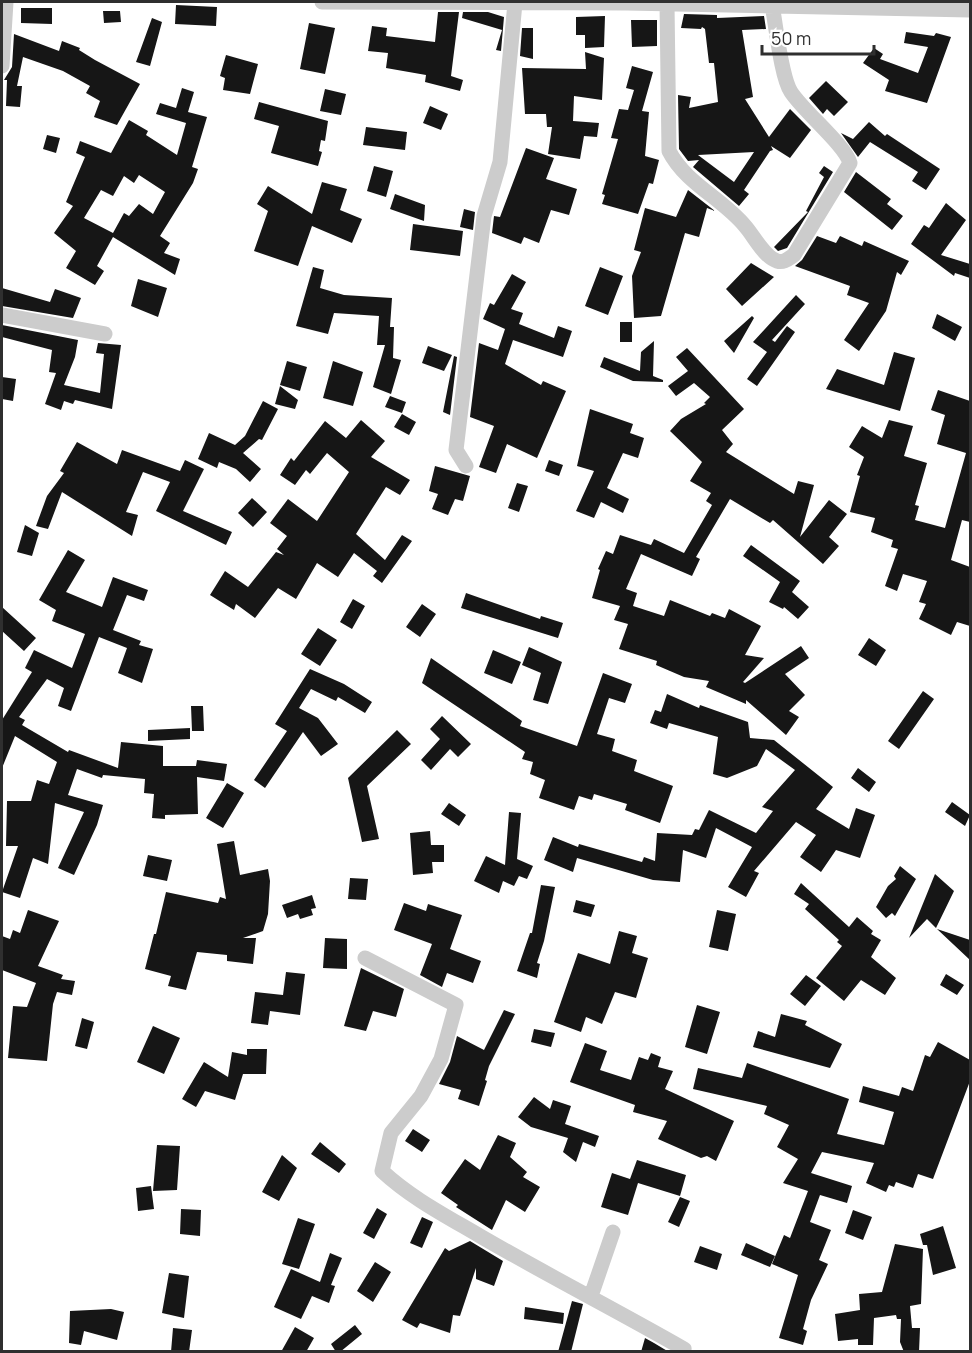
<svg xmlns="http://www.w3.org/2000/svg" width="972" height="1353" viewBox="0 0 972 1353" font-family="Manrope,sans-serif">
<rect width="100%" height="100%" fill="#fff"/>
<path fill="#161616" fill-rule="evenodd" d="M176,5l41,2 -1,19 -41,-2z
M21,8h31v16l-31,-1z
M103,11h17l1,11 -17,1z
M438,12h21l-8,64 12,4 -3,11 -35,-9 1,-7 -40,-7 2,-15 -20,-2 4,-25 15,2 -1,8 49,6z
M463,12h25l16,5 -3,34 -5,-1 6,-20 -40,-12z
M684,14l33,1v3l47,-2 2,13 -24,1 11,67 -8,2 24,38 21,-28 21,21 -21,28 -19,-12 2,4 -3,1 -26,39 5,4 -10,12 -46,-39 6,-7 -11,1 -9,-12 -1,-54 13,2 -2,11 29,-6 -4,-39h-5l-4,-34 -3,-2 -1,2 -20,-1zM754,152l-20,30 -36,-27z
M605,16l-1,31 -19,1v-13h-9v-18z
M152,18l10,4 -12,44 -14,-4z
M631,20h26v26l-25,1z
M309,23l26,5 -10,46 -25,-5z
M522,28h11v31l-13,-3z
M906,32l28,4 2,-3 15,4 -24,66 -42,-12 4,-11 -26,-17 11,-15 9,6 -3,5 38,14 10,-26 -24,-4z
M14,34l45,17 3,-10 18,7 -1,2 16,10 45,24 -23,41 -23,-8 6,-16 -14,-8 4,-7 -27,-15 -40,-14 -6,29h5l-2,21 -14,-1 1,-26h-3l8,-13z
M585,52l19,6 -2,42 -28,-4 -1,25 26,2 -2,14 -13,-1 -4,23 -32,-5 4,-27h-5l-1,-13h-21l-3,-46 64,1z
M226,55l32,9 -8,30 -27,-4 2,-12 -5,-2z
M632,66l21,6 -11,39 7,1 -4,44 14,4 -6,24 -4,-1 -11,31 -36,-10 3,-9 -3,-1 16,-55 -7,-1 8,-29 9,1 6,-20 -8,-2z
M826,81l22,21 -14,14 -7,-7 -4,5 -14,-16z
M182,88l12,4 -6,20 19,5 -15,50 6,2 -5,14 -33,53 10,7 -6,10 16,6 -5,16 -62,-38 -16,29 7,5 -9,14 -29,-17 10,-17 -22,-18 19,-27 -7,-4 19,-45 -9,-4 4,-12 31,12 18,-33 19,11 -2,4 31,20 9,-32 -30,-9 4,-11 16,5zM139,175l26,17 -12,22 -14,-10 -10,12 -5,-3 -11,20 -29,-15 17,-28 12,6 11,-20 10,7z
M325,89l21,5 -5,21 -21,-4z
M259,102l69,19 -3,20 -4,-1 -2,11 3,1 -4,14 -47,-13 8,-27 -25,-7z
M430,106l18,8 -7,16 -18,-7z
M869,122l16,14 2,-2 53,35 -14,21 -14,-9 6,-9 -48,-30 -12,15 -17,-24 12,6z
M366,127l41,5 -2,18 -42,-5z
M47,135l13,3 -4,15 -13,-4z
M526,148l28,10 -8,21 31,10 -8,26 -18,-5 -12,33 -15,-6 -3,7 -29,-11 2,-17 6,1z
M374,166l19,5 -7,26 -19,-6z
M824,166l9,6 -46,76 -9,3 -4,-4 34,-35 -2,-1 18,-34 -5,-4z
M856,172l35,27 -4,5 16,12 -11,14 -48,-38z
M322,182l25,7 -7,21 22,9 -10,24 -40,-17 -14,40 -44,-15 14,-40 -11,-7 11,-18 44,28z
M688,190l27,21 -8,-3 -8,29 -14,-4 -24,83 -27,2 -2,-42 9,-24 -7,-2 11,-42 31,9z
M395,194l30,11 -1,16 -34,-12z
M946,203l20,17 -25,35 29,9v14l-15,-5 -1,3 -43,-32 13,-19 5,3z
M464,209l11,3 -2,18 -13,-3z
M413,224l50,7 -3,25 -50,-6z
M817,236l19,7 4,-7 22,10 2,-5 45,20 -8,14 -4,-3 -11,39 -27,40 -15,-11 25,-37 -22,-8 3,-9 -55,-20 7,-6z
M751,263l23,14 -32,29 -16,-17z
M313,267l11,3 -4,18 24,7 48,3 -2,29h4l-1,31 8,2 -10,34 -18,-7 12,-42h-8l2,-29 -45,-3 -6,21 -32,-8z
M600,267l23,9 -15,39 -23,-9z
M512,274l14,8 -15,27 12,4 -4,11 35,14 4,-12 14,5 -9,26 -50,-17 -8,24 36,21 2,-4 23,10 -29,67 -30,-14 -11,29 -17,-6 15,-41 -24,-9 9,-74 19,7 7,-21 -22,-10 7,-16 4,2z
M138,279l29,9 -9,29 -27,-11z
M2,288l48,14 5,-13 26,9 -8,20 -71,-12z
M796,295l9,9 -33,36 3,2 12,-16 8,6 -38,54 -10,-7 20,-27 -14,-10z
M937,314l25,13 -7,14 -23,-13z
M752,316l2,2 -20,35 -10,-12z
M620,322h12v20h-12z
M2,325l76,15 -3,17 -11,28 36,8 4,-39 -8,-1 2,-10 23,2 -9,64 -37,-9 -2,4 -9,-3 -3,9 -16,-6 11,-31 -7,-1 3,-22 -50,-13z
M654,341l-1,35 10,4v2l-30,-1 -33,-14 4,-10 36,14 1,-19z
M428,346l24,9 -8,16 -22,-8z
M687,348l57,61 -22,21 11,14 -7,8 68,42 4,-13 16,4 -14,52 29,-37 18,14 -18,23 10,9 -16,18 -50,-44 -3,3 -40,-24 -34,58 4,2 -8,17 -51,-22 -15,35 11,4 -4,13 31,10 6,-16 40,16 2,-3 13,5 4,-9 32,17 -16,29 19,3 -21,24 2,1 56,-37 8,12 -24,16 20,21 -16,16 10,6 -13,18 -40,-35v4l-40,-17 3,-6 -25,-4 -28,-12 1,-4 -38,-12 9,-25 -14,-4 6,-14 -28,-8 8,-28 -2,-1 8,-18 7,3 7,-19 31,10 3,-6 30,14 28,-48 -6,-4 5,-8 -21,-12 12,-19 -32,-31 11,-12 25,-15 -2,-1 6,-6 -16,-14 -18,13 -8,-10 20,-15 -12,-14z
M894,352l21,6 -15,53 -74,-22 11,-20 47,16z
M454,356l3,1 -7,58 -7,-3z
M287,361l20,6 -7,24 -20,-6z
M333,361l30,11 -10,34 -30,-8z
M2,377l14,2 -3,22 -11,-2z
M280,386l18,14 -3,9 -20,-5z
M938,390l32,11v121l-8,-2 -11,40 19,7v59l-13,-4 -6,13 -32,-16 7,-15 -7,-2 8,-21 -24,-7 -6,17 -12,-5 13,-37 -7,-2 2,-7 -22,-8 4,-14 -25,-6 10,-36 -3,-1 7,-18 -15,-10 13,-21 20,12 7,-18 24,6 -9,30 23,7 -12,42 4,1 -4,14 30,8 21,-75 -29,-9 8,-29 -14,-5z
M390,396l16,6 -4,11 -17,-6z
M263,401l15,8 -16,31 -3,-1 -16,14 18,16 -11,13 -14,-13 -17,-7 -2,6 -19,-9 11,-26 26,12 10,-9z
M590,409l43,15 -3,9 14,5 -6,20 -15,-5 -16,35 22,11 -6,14 -22,-11 -7,16 -18,-7 18,-40 -17,-5z
M402,414l14,8 -7,13 -15,-8z
M361,420l24,21 -14,16 39,23 -10,15 -14,-8 -30,47 29,26 17,-25 10,6 -30,42 -9,-7 4,-5 -23,-18 -16,24 -21,-14 -21,36 -18,-11 -23,30 -19,-14 -2,6 -24,-15 15,-24 23,16 28,-35 8,3 -7,-6 10,-13 -17,-13 18,-24 29,22 32,-49 -22,-19 -17,21 -4,-4 -11,15 -15,-10 11,-17 3,3 31,-40 21,17z
M77,442l40,22 5,-14 58,21 5,-11 19,9 -21,42 49,21 -6,13 -70,-34 14,-29 -27,-10 -17,40 12,3 -6,21 -70,-44 -14,37 -12,-3 11,-30 17,-23 -4,-2z
M549,460l14,5 -4,11 -14,-5z
M435,466l35,10 -7,25 -8,-2 -7,16 -16,-6 6,-15 -9,-3z
M517,483l11,3 -9,26 -11,-4z
M252,498l15,14 -14,15 -15,-14z
M25,525l14,8 -7,23 -15,-4z
M751,545l49,36 -8,11 17,15 -11,12 -14,-12 -1,2 -14,-7 11,-20 -37,-26z
M68,550l17,10 -19,32 36,15 11,-30 35,13 -4,11 -17,-6 -14,35 28,11 -2,4 14,4 -11,34 -24,-10 9,-25 -28,-11 -28,74 -13,-5 6,-18 -17,-9 -28,38 6,3 -3,5 46,27 1,-2 49,18 3,-26 42,4v20h33l1,-6 30,4 -3,17 -27,-4 1,37 -33,1v4l-13,-1 2,-24 -10,-1 1,-14 -42,-4 -1,3 -25,-9 -9,26 35,10 -6,20 -23,50 -16,-7 26,-56 -29,-9 -7,61 -15,-6 -13,40 -18,-6 16,-46h-12l1,-45h24l6,-21 12,4 8,-22 -42,-26 -13,32v-48l30,-48 -7,-4 9,-18 38,18 13,-34 -33,-13 4,-11 -17,-10z
M466,593l74,26 1,-3 22,7 -5,15 -97,-30z
M353,599l12,7 -13,23 -12,-7z
M422,604l14,10 -16,23 -14,-10z
M2,607l34,31 -12,13 -22,-20z
M318,628l19,12 -17,26 -19,-12z
M869,638l17,12 -10,16 -18,-11z
M529,647l33,15 -14,42 -15,-4 8,-27 -19,-8z
M493,650l28,12 -9,22 -28,-11z
M431,658l91,63 -2,5 57,20 26,-73 29,11 -7,19 -16,-5 -12,36 18,5 -3,12 25,9 -3,11 39,15 -13,37 -35,-13 2,-6 -33,-10 -2,6 -13,-4 -5,14 -35,-12 6,-18 -15,-6 3,-12 -11,-3 3,-7 -103,-69z
M310,669l34,15 28,18 -7,11 -27,-16 -2,4 -25,-12 -12,19 19,10 20,26 -17,12 -18,-24 -38,56 -11,-8 33,-49 -12,-7z
M923,691l11,8 -35,50 -11,-8z
M667,694l32,14 1,-3 48,17 2,16 24,2 59,47 -17,22 33,20 7,-21 19,7 -15,43 -24,-8 -15,22 -21,-15 16,-22 -20,-13 -42,49 5,2 -13,24 -18,-10 24,-40 -36,-19 -10,30 -23,-8 -3,32 -27,-2 -76,-22 -4,14 -29,-12 9,-23 25,10 1,-3 63,18 2,-5 11,4 2,-28 35,2 3,-6 4,1 10,-20 47,23 17,-22 -11,-4 33,-37 -29,-21 -9,17 -30,12 -14,-4 5,-37 -49,-14 -2,6 -17,-6 5,-13 6,2z
M191,706h12l1,25h-12z
M442,716l29,28 -13,13 -8,-8 -19,21 -10,-10 19,-21 -10,-10z
M190,728v11l-42,2v-11z
M397,730l14,14 -44,42 12,53 -17,3 -14,-64z
M858,768l18,14 -7,10 -18,-14z
M227,783l17,10 -21,35 -17,-10z
M952,802l18,13 -5,11 -20,-14z
M449,803l17,12 -7,11 -18,-12z
M509,812l12,1 -4,46 16,7 -6,13 -8,-3 -5,10 -11,-5 -4,12 -25,-12 12,-25 19,9z
M430,831l1,14h13v17h-12l1,11 -20,2 -3,-42z
M234,841l6,34 28,-6 2,12 -2,33 -5,17 -20,7h13l-3,26 -26,-3v-6l-30,-3 -11,38 -18,-4 3,-10 -26,-7 9,-35h2l10,-42 52,11 2,-6 6,2 -9,-55z
M148,855l24,5 -5,21 -24,-5z
M900,866l16,13 -21,37 -3,-3 -6,5 -10,-11 12,-21 8,-7 -2,-3z
M935,874l19,17 -18,37 -9,-9 -18,19z
M350,878l18,1 -2,21 -18,-1z
M801,883l48,44 8,-10 16,14 -2,3 10,6 -10,17 25,21 -11,17 -24,-15 -17,21 -28,-23 26,-32 -5,-4 2,-2 -34,-31 4,-5 -15,-10z
M541,885l14,2 -11,54 -7,22 3,1 -3,14 -20,-7 13,-38h2z
M312,895l4,13 -5,1 2,6 -13,4 -2,-5 -11,4 -5,-13z
M576,900l19,5 -4,12 -18,-5z
M404,903l22,8 2,-7 34,11 -12,34 31,12 -8,22 -26,-10 -5,14 -22,-12 12,-31 -38,-14z
M28,910l31,11 -21,45 25,9 -2,4 14,2 -3,14 -15,-3 -4,12 -6,57 -39,-3 5,-52 14,1 9,-24 -34,-13v-34l8,3 3,-9 7,3z
M717,910l19,4 -8,37 -19,-4z
M937,929l33,11v20z
M619,931l18,5 -5,17 16,5 -12,40 -21,-6 -13,32 -16,-7 -5,15 -27,-10 24,-69 32,11z
M325,938l22,1v30l-24,-1z
M361,968l43,21 -8,28 -23,-6 -7,20 -22,-5z
M286,972l19,2 -5,41 -30,-4 -2,14 -17,-2 4,-31 28,3z
M946,974l18,11 -7,10 -17,-10z
M806,975l15,11 -16,20 -15,-12z
M697,1005l23,7 -13,42 -22,-7z
M504,1010l11,4 -26,52 -4,14 2,1 -8,25 -21,-7 3,-9 -22,-6 11,-22 7,-26 27,14z
M781,1014l26,7 -2,4 37,19 -12,24 -77,-21 5,-16 17,6z
M82,1018l12,4 -7,27 -12,-3z
M153,1026l27,12 -16,36 -27,-12z
M534,1029l21,4 -4,14 -20,-5z
M938,1042l32,18v21l-37,98 -15,-5 -5,14 -17,-6 -2,5 -5,-2 -3,7 -20,-9 8,-20 -52,-11 -11,21 41,13 -5,17 -27,-8 -10,27 21,8 -12,30 9,4 -17,36 -8,29 4,2 -4,14 -24,-7 19,-63 -26,-11 12,-29 6,3 18,-47 -25,-8 15,-24 -21,-12 12,-22 -25,-11 3,-8 -74,-17 5,-21 44,10 5,-15 102,36 -12,35 47,11 10,-33 -35,-10 4,-16 36,10 3,-9 11,4 12,-36 5,2z
M585,1043l22,8 -7,19 31,10 8,-23 9,3 3,-7 10,4 -3,10 15,4 -8,18 69,32 -18,40 -9,-5 -6,2 -43,-19 9,-18 -34,-9 2,-7 -65,-23z
M247,1049h20l-1,25h-23l-8,26 -30,-9 -9,16 -14,-8 22,-37 24,15 4,-25 15,3z
M534,1097l16,12 3,-9 18,6 -6,18 34,12 -4,11 -12,-5 -7,20 -13,-10 5,-14 -37,-11 -13,-10z
M413,1129l17,11 -8,12 -17,-11z
M498,1135l18,8 -6,14 17,15 -4,5 17,10 -15,25 -19,-12 -14,30 -36,-23 2,-2 -17,-12 24,-34 15,11z
M320,1142l26,22 -7,9 -28,-19z
M157,1145l23,1 -3,44 -24,1z
M282,1155l15,13 -18,33 -17,-9z
M637,1160l49,15 -6,21 -42,-13 -10,32 -27,-8 11,-34 18,6z
M151,1186l3,23 -16,2 -2,-23z
M680,1197l10,4 -11,26 -11,-5z
M377,1208l10,6 -13,25 -11,-6z
M181,1209l20,1 -1,26 -20,-2z
M853,1210l19,7 -9,23 -18,-7z
M422,1217l11,5 -11,26 -12,-5z
M298,1218l17,6 -16,45 -17,-5z
M943,1226l13,42 -23,7 -6,-30h-4l-3,-11z
M470,1241l33,20 -9,25 -18,-7v-11l-16,48 -7,-1 -3,18 -30,-10 -3,5 -15,-8 43,-72 4,3z
M746,1243l29,13 -5,11 -29,-12z
M895,1244l28,5 -2,55 -11,2 2,22h8l-1,24h-15l-4,-10 1,-23h-4l-1,-4 -22,3 -1,27h-15v-6l-20,2 -3,-27 25,-4 -1,-16 23,-2z
M700,1246l22,8 -5,16 -23,-8z
M330,1253l12,5 -11,27 4,1 -6,17 -17,-7 -11,23 -27,-12 17,-38 29,13z
M375,1262l16,10 -18,30 -16,-11z
M169,1273l20,3 -5,42 -22,-5z
M572,1301l11,3 -12,48h-13z
M525,1307l39,6 -1,11 -39,-5z
M111,1309l13,3 -7,28 -33,-9 -3,14 -12,-2 1,-32z
M355,1325l7,9 -22,18h-4l-5,-8z
M295,1327l19,11 -8,14h-25z
M173,1328l19,2 -3,22h-18z
M645,1338l9,5 15,9h-28z"/>
<g fill="none" stroke-linecap="round" stroke-linejoin="round">
<path stroke="#ccc" stroke-width="15" d="M322,2l305,1 343,7
M667,4l2,147c17,33 53,47 76,75 9,10 19,31 32,35 7,2 11,-2 17,-6l56,-92c-5,-18 -46,-51 -59,-71 -10,-15 -15,-67 -19,-87
M2,66l4,-64
M2,315l103,19
M466,466l-10,-16 28,-234 16,-54 15,-159
M365,958l91,47 -15,54 -20,37 -30,37 -9,38c29,27 64,45 98,65 67,39 136,74 204,113l-1,3
M591,1296l22,-64"/>
</g>
<rect width="972" height="1353" fill="none" stroke="#2f2f2f" stroke-width="6"/>
<path d="M762 45v9h112v-9" fill="none" stroke="#2f2f2f" stroke-width="3"/>
<text x="771" y="45" font-size="18" fill="#2f2f2f" stroke="#ffffff" stroke-width="4.5" paint-order="stroke">50 m</text>
</svg>
